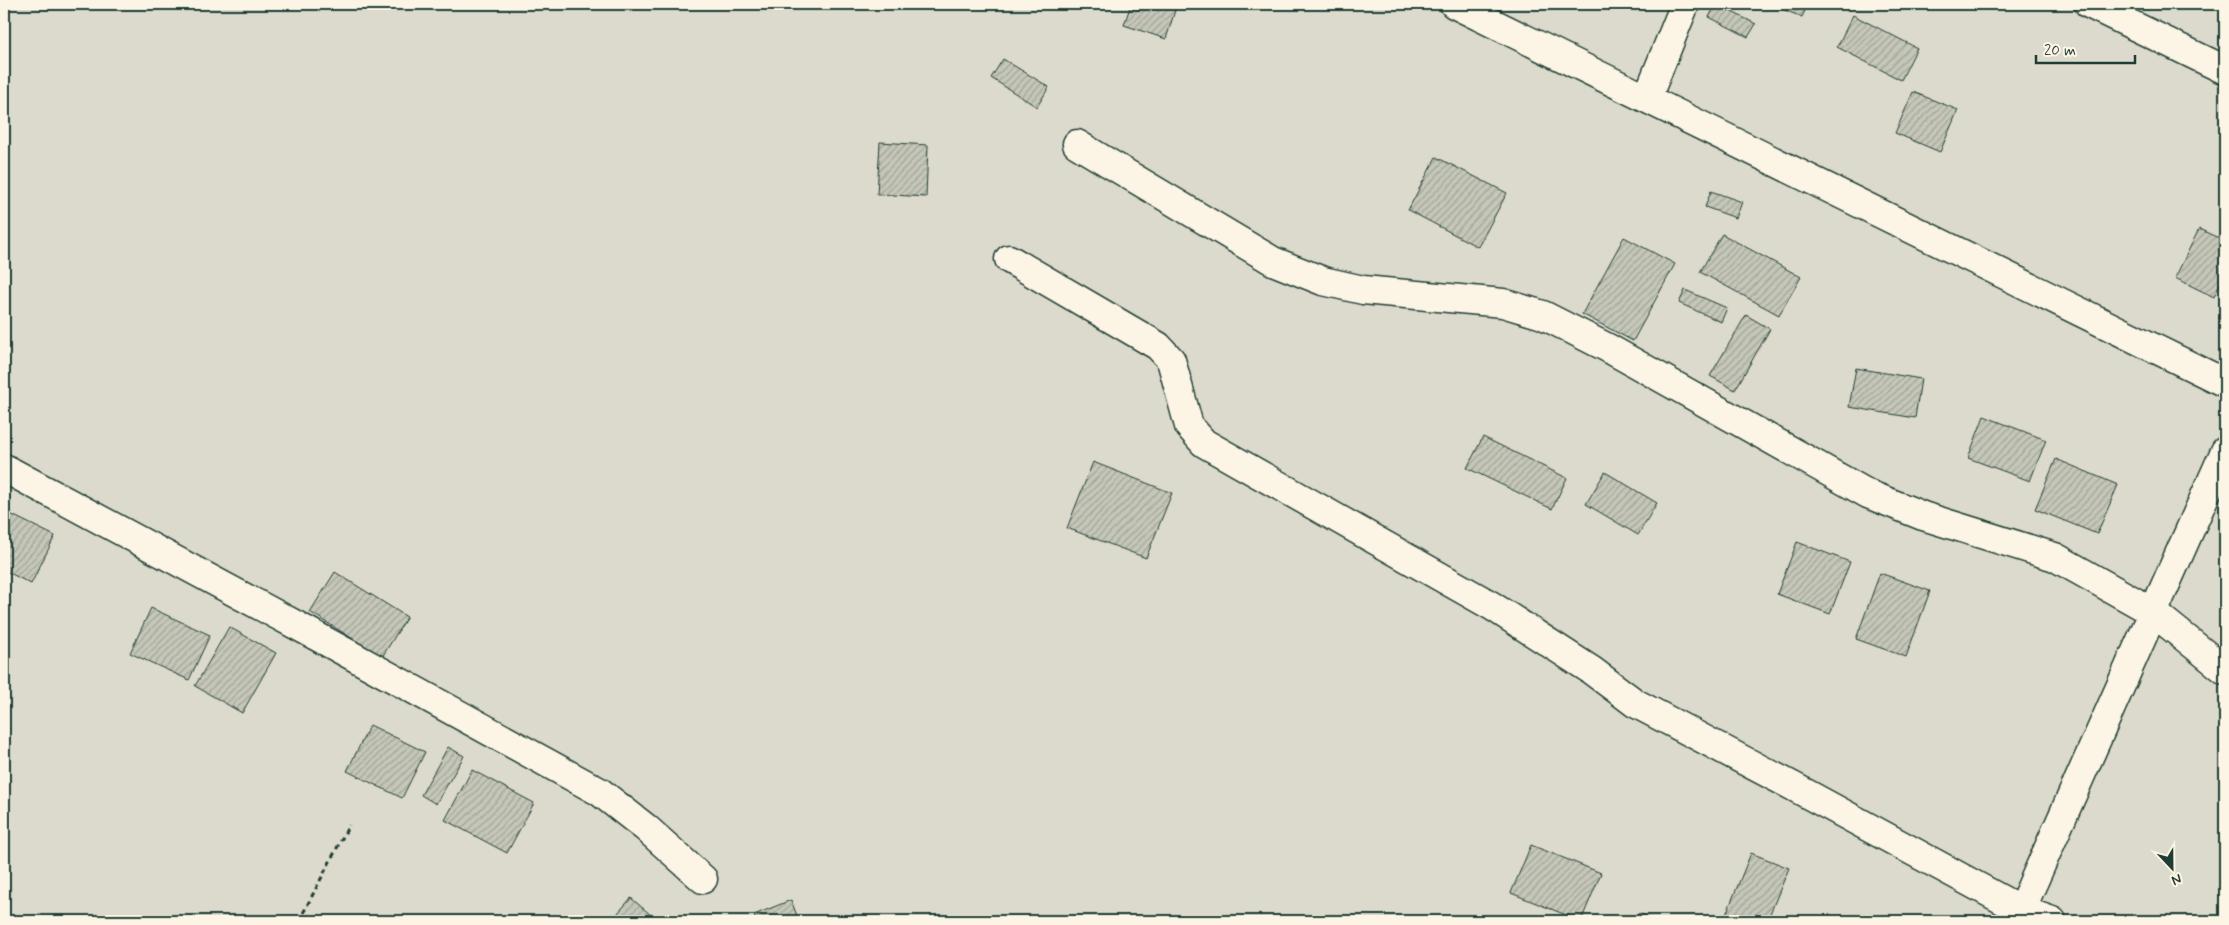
<svg xmlns="http://www.w3.org/2000/svg" width="2229" height="925" viewBox="0 0 2229 925" font-family="Mynerve,sans-serif">
<defs>
<pattern id="building-hatch" width="6" height="6" patternUnits="userSpaceOnUse" patternTransform="scale(1.25)"><rect width="6" height="6" fill="#c5c7b9"/><path d="M-1 1l2-2M0 6l6-6M5 7l2-2" fill="none" stroke="#9fa397"/></pattern>
</defs>
<rect width="100%" height="100%" fill="#fcf5e5"/>
<filter id="ink" filterUnits="userSpaceOnUse"><feTurbulence type="fractalNoise" baseFrequency=".02" numOctaves="2"/><feDisplacementMap in="SourceGraphic" scale="10" xChannelSelector="R" yChannelSelector="G"/><feConvolveMatrix kernelMatrix="1 2 1 2 8 2 1 2 1" color-interpolation-filters="sRGB"/></filter>
<g filter="url(#ink)">
<path fill="#dcdacc" stroke="#7e8c80" d="M4,4h2221v917h-2221z"/>
<path fill="url(#building-hatch)" stroke="#1f3d34" d="M1131,4h46l-11,35 -42,-14z
M1716,4l40,20 -8,13 -39,-20z
M1769,4h39l-6,13z
M1853,15l64,33 -16,32 -64,-33z
M1003,59l46,28 -12,20 -46,-29z
M1913,92l45,18 -18,42 -45,-19z
M880,142l48,3 -2,52 -49,-3z
M1436,157l71,36 -29,54 -70,-37z
M1711,191l31,11 -6,16 -31,-11z
M2199,229l26,12v32l-11,24 -39,-19z
M1722,234l79,43 -22,38 -79,-43z
M1624,237l51,27 -42,77 -51,-27z
M1685,290l42,18 -6,14 -42,-19z
M1746,315l24,14 -35,61 -25,-14z
M1856,368l65,11 -6,39 -66,-11z
M1984,416l62,24 -16,41 -62,-23z
M1483,437l84,41 -15,31 -85,-41z
M2056,459l62,26 -21,49 -62,-25z
M1093,462l79,31 -26,65 -79,-30z
M1605,472l52,31 -19,32 -52,-31z
M4,511l51,25 -24,48 -27,-14z
M1797,542l53,20 -20,52 -53,-20z
M335,572l72,45 -25,40 -72,-45z
M1880,573l50,18 -24,66 -50,-18z
M151,608l59,27 -21,45 -59,-27z
M229,627l47,26 -34,60 -47,-27z
M370,725l55,27 -23,46 -55,-27z
M448,747l16,9 -28,48 -15,-9z
M472,770l62,33 -27,50 -62,-33z
M1531,845l70,28 -20,48 -70,-28z
M1751,853l38,15 -22,53h-31l-11,-4z
M631,898l27,23h-47z
M791,900l8,21h-43l-2,-6z
M1639,913l16,8h-21z"/>
<g fill="none" stroke-linecap="round" stroke-linejoin="round">
<g stroke="#1f3d34" stroke-width="31">
<path id="minor" d="M1454,4l771,379
M2089,4l136,66
M1647,98l38,-94
M1077,144l196,117 50,20 40,9 140,13 40,12 65,33 260,146 55,22 132,41 98,55 72,58
M1009,259l149,87 13,14 18,66 15,17 288,163 99,64 44,33 163,86 223,121 31,11
M4,468l303,163 293,161 46,36 57,51
M2014,921l7,-11 204,-459"/>
</g>
<path stroke="#1f3d34" stroke-width="3" stroke-dasharray="5 4" stroke-linecap="butt" d="M299,921l50,-96"/>
<use href="#minor" stroke="#fcf5e5" stroke-width="28"/>
</g>
</g>
<rect width="2229" height="925" fill="none" stroke="#fcf5e5" stroke-width="20"/>
<rect x="10" y="10" width="2209" height="905" fill="none" stroke="#1f3d34" stroke-width="2" filter="url(#ink)"/>
<g transform="translate(2172 868) rotate(158)" stroke="#fcf5e5" stroke-width="4" paint-order="stroke">
<path d="M0-4L9 19L0 12L-9 19Z" fill="#1f3d34"/>
<text y="-8" font-size="14" font-weight="bold" text-anchor="middle" fill="#1f3d34">N</text>
</g>
<path d="M2036 55v8h99v-8" fill="none" stroke="#1f3d34" stroke-width="2.5"/>
<text x="2044" y="55" font-size="15" fill="#1f3d34" stroke="#fcf5e5" stroke-width="4" paint-order="stroke">20 m</text>
</svg>
